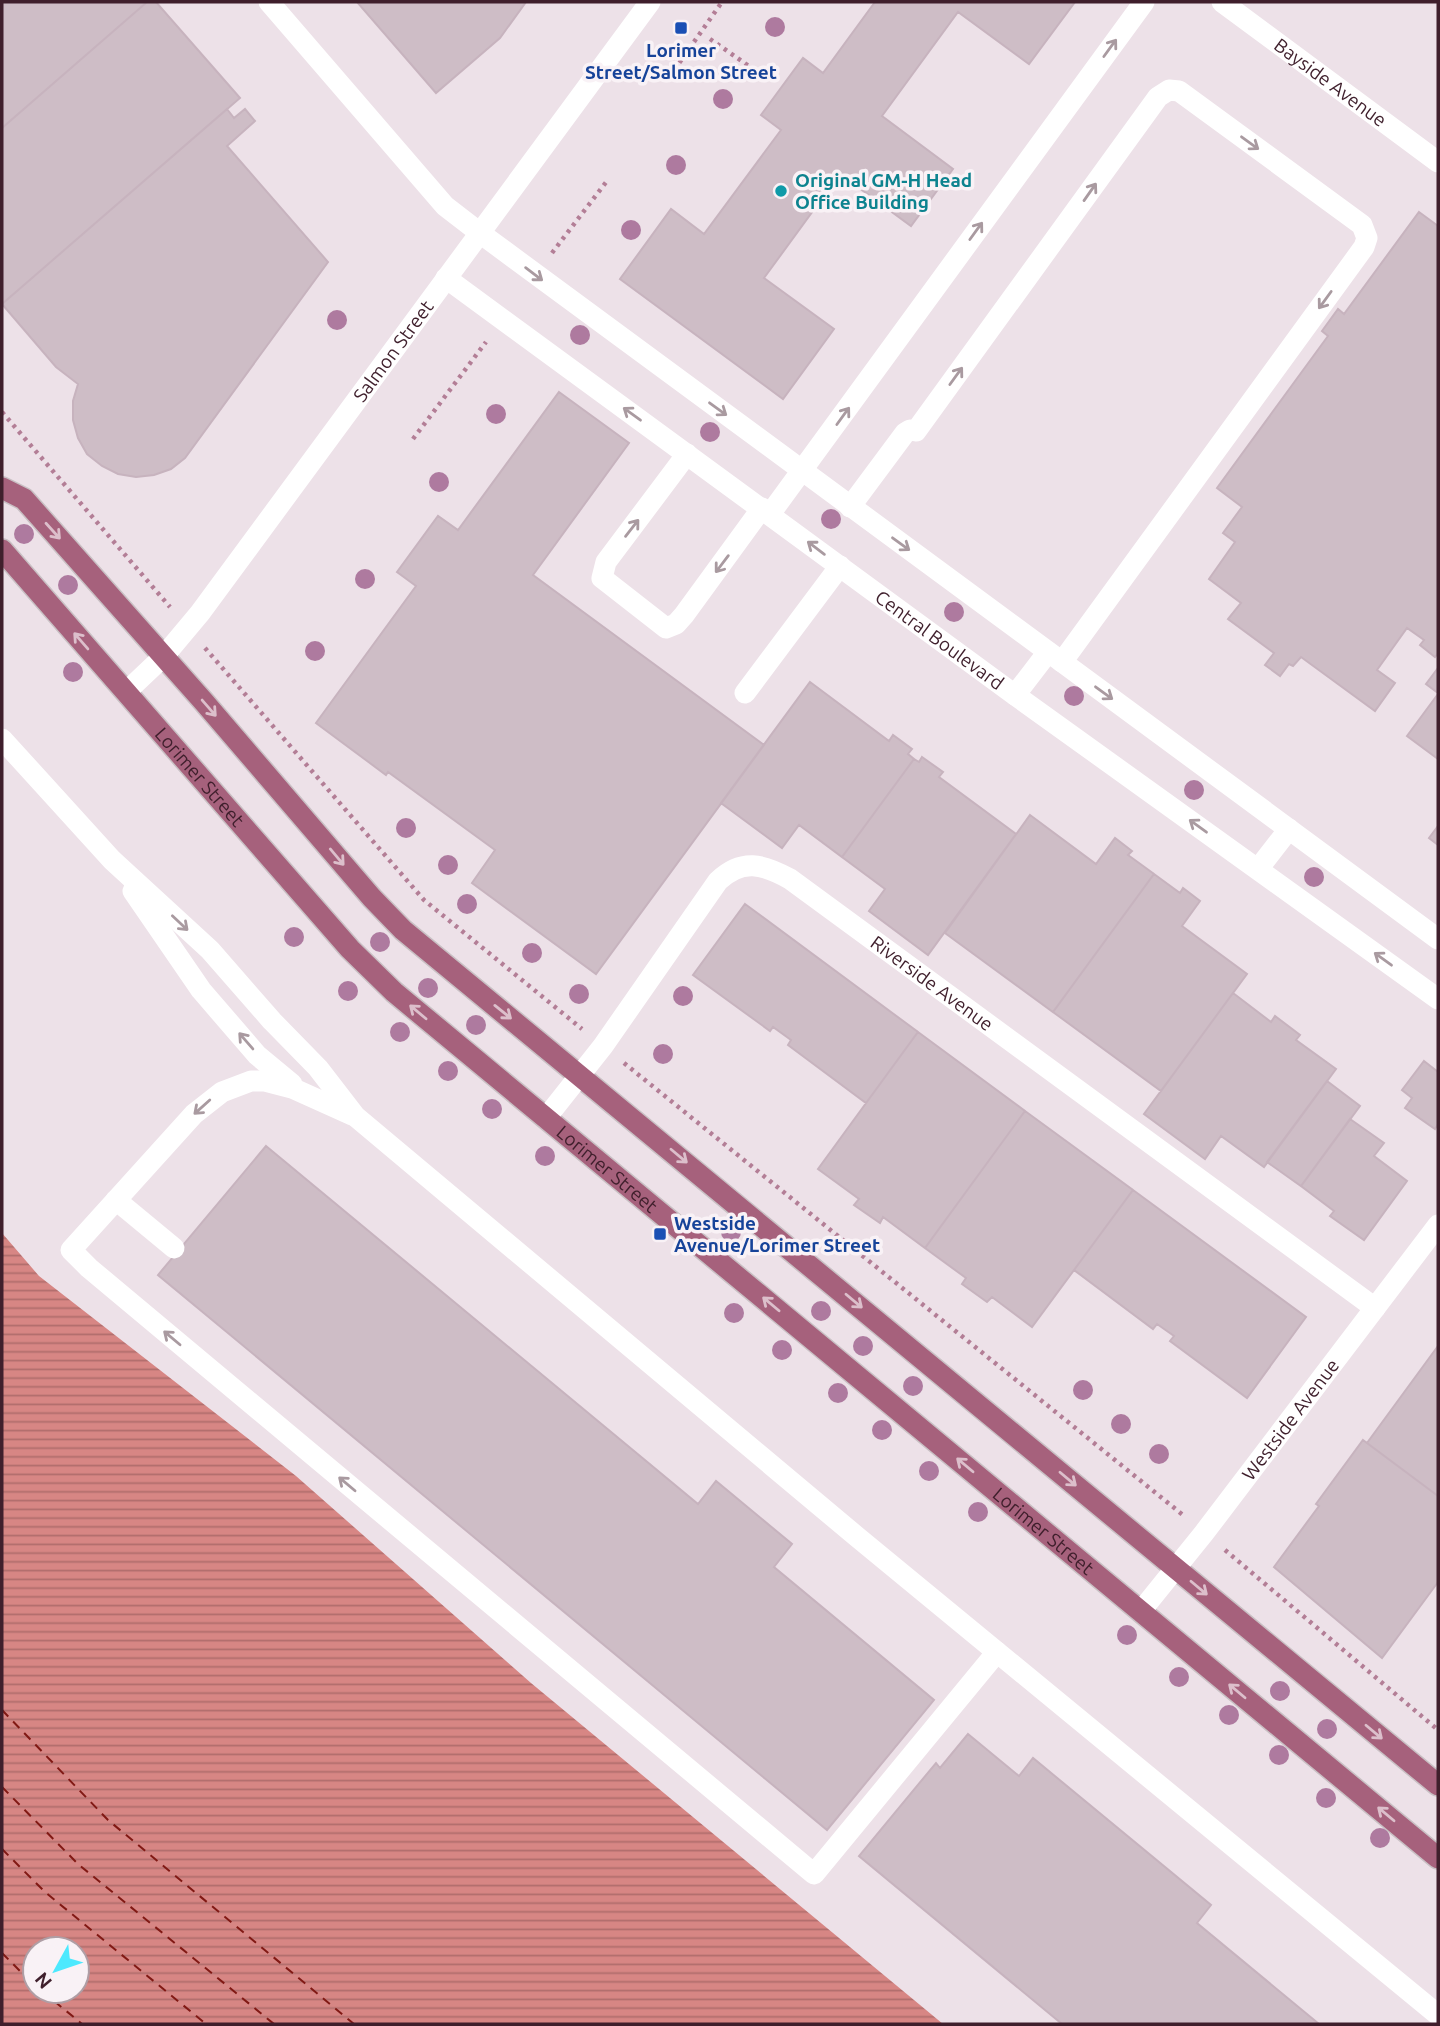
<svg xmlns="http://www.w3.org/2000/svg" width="1440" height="2026" viewBox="0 0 1440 2026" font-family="Ubuntu,sans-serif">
<defs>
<pattern id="water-rules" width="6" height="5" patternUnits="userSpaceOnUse" patternTransform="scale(1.75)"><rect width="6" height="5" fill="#d78684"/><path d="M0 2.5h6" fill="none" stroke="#b06d6c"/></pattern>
</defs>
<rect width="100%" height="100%" fill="#ede1e8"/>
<path fill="url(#water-rules)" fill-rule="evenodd" d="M2,1233l37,43 257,200 235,207 412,341h-941zM35,1949h42v42h-42z"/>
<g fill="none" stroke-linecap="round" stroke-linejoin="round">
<path stroke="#811914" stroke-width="2" stroke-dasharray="9 7" stroke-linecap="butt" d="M2,1710l106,110 246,204
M2,1787l76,77 196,160
M2,1849l43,43 161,132
M2,1953l33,33
M42,1991l40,33"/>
</g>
<path fill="#cebdc6" stroke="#c7b3be" stroke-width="2" d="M2,2h145l-145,126z
M147,2h9l84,96 -238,206v-176z
M357,2h169l-26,36 -64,55z
M875,2h200l-46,62 -71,-52 -76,104 71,53 -42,57 -71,-52 -76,104 70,51 -51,70 -163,-120 51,-70 33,25 77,-104 -20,-15 42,-57 20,15z
M227,109l7,9 11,-9 10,12 -28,25 101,116 -143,196 -14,11 -17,6 -18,2 -18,-3 -16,-8 -15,-12 -9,-16 -5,-18v-19l5,-17 -22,-17 -54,-63z
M1419,212l19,14v427l-3,4 -15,-12 4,-5 -17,-12 -30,42 18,13 -20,28 -74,-54 -8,9 -4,-2 -9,12 -15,-11 9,-12 -46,-34 13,-16 -32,-24 26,-37 -12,-9 19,-26 -25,-19 111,-152 -6,-5 16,-22 6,5z
M559,392l70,51 -96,132 231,170 -168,229 -124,-91 23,-33 -107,-78 -2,3 -70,-52 100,-137 -19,-14 41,-56 20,14z
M1438,668v25l-12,-9z
M810,682l79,59 4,-6 19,14 -4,5 6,5 -72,98 -43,-32 -17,23 -61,-45z
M1438,694v65l-31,-23z
M922,757l21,15 -4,5 77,57 -88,121 -59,-44 16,-22 -43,-32 72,-98 5,3z
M1030,815l66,49 19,-26 17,13 -4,4 26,19 -101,138 -108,-79z
M1438,826v19l-9,-7z
M1154,874l26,19 3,-5 17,13 -18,25 65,48 -86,117 -108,-79z
M745,904l173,128 -52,71 -78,-58 3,-5 -18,-13 -3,4 -77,-56z
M1233,993l38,29 4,-6 25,19 -4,5 40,29 -72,98 -43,-31 -16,23 -61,-45z
M918,1032l107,79 -100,137 -42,-31 -3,6 -26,-18 5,-6 -41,-30z
M1424,1061l14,11v52l-3,5 -30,-21 7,-10 -10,-8z
M1327,1081l33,25 -59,80 -34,-24z
M1025,1111l108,79 -101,137 -40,-30 -5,5 -25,-18 4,-6 -41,-30z
M1350,1119l34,24 -10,13 33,25 -43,59 -34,-24 4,-5 -33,-25z
M266,1146l432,358 18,-23 76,63 -18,23 160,133 -107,130 -669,-555z
M1133,1190l173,127 -59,81 -77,-57 4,-5 -17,-12 -4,5 -79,-59z
M1438,1346v150l-71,-53z
M1363,1440l75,56v86l-56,76 -108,-91 45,-61 -3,-2z
M968,1734l51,42 14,-18 178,147 -14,18 122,101h-257l-203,-168 77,-93 4,5z"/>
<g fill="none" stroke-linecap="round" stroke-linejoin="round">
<g stroke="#c9c0c4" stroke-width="24">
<g id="major">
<path d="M2,488l22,11 180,203 168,196 31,32 1035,855"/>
<path id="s6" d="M2,550l348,399 44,43 1044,866"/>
</g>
</g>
<path stroke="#b37e96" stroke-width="4.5" stroke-dasharray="3.5 5" stroke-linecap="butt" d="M710,39l46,32
M632,75l43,-6 47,-67
M552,253l55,-72
M2,412l168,195
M413,439l73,-97
M205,648l219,252 158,129
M624,1063l559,452
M1225,1550l213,180"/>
<g stroke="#fff" stroke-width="21">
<path d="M269,2l176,204 35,27 958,706"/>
<path id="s1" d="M1222,2l216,160"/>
<path id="s2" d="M446,278l569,417 423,304"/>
<path d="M687,454l-81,108 -4,16 64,50 10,-4 8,-9 78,-107"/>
<path d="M850,507l55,-74 5,-3 6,1 242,-334 11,-7 10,1 183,134 5,13 -3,9 -302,415"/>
<path d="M770,514l374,-512"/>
<path id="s3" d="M126,692l38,-36 36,-43 450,-611"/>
<path d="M745,693l95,-127"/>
<path d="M1015,695l33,-43"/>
<path d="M2,739l110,121 98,90 62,71 46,47 37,48 501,420 582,479"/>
<path d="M1258,869l31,-40"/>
<path d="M133,891l68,99 56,65 35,29"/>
<path d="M352,1115l-60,-27 -27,-7h-14l-29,11 -28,22 -123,136 18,18 725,606 183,-222"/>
<path id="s4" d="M546,1118l57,-72 115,-165c24,-23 45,-17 72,-2l585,429"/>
<path d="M116,1200l58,48"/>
<path id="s5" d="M1141,1611l63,-78 234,-308"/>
</g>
<use href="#major" stroke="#a6617c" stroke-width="21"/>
</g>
<g fill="#ae7a9f">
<circle cx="775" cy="27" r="10"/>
<circle cx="723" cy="99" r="10"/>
<circle cx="676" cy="165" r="10"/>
<circle cx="631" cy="230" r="10"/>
<circle cx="337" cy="320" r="10"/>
<circle cx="580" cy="335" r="10"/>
<circle cx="496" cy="414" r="10"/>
<circle cx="710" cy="432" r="10"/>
<circle cx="439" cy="482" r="10"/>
<circle cx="831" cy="519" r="10"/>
<circle cx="24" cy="534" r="10"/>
<circle cx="365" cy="579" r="10"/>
<circle cx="68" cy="585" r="10"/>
<circle cx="954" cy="612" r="10"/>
<circle cx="315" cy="651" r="10"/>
<circle cx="73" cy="672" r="10"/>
<circle cx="1074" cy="696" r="10"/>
<circle cx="1194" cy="790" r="10"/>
<circle cx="406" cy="828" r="10"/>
<circle cx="448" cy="865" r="10"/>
<circle cx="1314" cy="877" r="10"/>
<circle cx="467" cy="904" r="10"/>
<circle cx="294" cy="937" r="10"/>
<circle cx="380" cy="942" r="10"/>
<circle cx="532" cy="953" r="10"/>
<circle cx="428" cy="988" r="10"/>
<circle cx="348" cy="991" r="10"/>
<circle cx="579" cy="994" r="10"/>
<circle cx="683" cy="996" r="10"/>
<circle cx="476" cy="1025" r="10"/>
<circle cx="400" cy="1032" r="10"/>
<circle cx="663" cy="1054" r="10"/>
<circle cx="448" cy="1071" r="10"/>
<circle cx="492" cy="1109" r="10"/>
<circle cx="545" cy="1156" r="10"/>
<circle cx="731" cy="1232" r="10"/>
<circle cx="821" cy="1311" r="10"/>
<circle cx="734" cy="1313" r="10"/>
<circle cx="863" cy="1346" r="10"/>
<circle cx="782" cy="1350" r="10"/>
<circle cx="913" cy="1386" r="10"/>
<circle cx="1083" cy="1390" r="10"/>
<circle cx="838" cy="1393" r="10"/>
<circle cx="1121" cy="1424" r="10"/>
<circle cx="882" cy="1430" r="10"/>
<circle cx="1159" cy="1454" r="10"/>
<circle cx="929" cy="1471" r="10"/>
<circle cx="978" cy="1512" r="10"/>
<circle cx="1127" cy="1635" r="10"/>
<circle cx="1179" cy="1677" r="10"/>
<circle cx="1280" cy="1691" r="10"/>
<circle cx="1229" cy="1715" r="10"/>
<circle cx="1327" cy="1729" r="10"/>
<circle cx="1279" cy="1755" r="10"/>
<circle cx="1326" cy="1798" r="10"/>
<circle cx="1380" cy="1838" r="10"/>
</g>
<defs><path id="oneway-shaft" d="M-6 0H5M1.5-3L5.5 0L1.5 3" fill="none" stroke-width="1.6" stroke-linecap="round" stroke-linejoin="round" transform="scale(1.75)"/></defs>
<g stroke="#a99aa0">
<use href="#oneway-shaft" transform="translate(1110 48) rotate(-54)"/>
<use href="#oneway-shaft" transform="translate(1250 143) rotate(36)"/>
<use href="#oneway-shaft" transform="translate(1090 192) rotate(-55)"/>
<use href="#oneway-shaft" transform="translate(976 231) rotate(-54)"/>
<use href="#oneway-shaft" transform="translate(534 274) rotate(37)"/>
<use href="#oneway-shaft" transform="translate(1325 300) rotate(126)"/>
<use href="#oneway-shaft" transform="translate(956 376) rotate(-54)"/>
<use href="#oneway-shaft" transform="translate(718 409) rotate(36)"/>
<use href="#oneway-shaft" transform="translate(632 414) rotate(-144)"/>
<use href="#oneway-shaft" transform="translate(843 416) rotate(-54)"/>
<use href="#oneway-shaft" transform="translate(632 528) rotate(-52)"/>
<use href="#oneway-shaft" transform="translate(901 544) rotate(36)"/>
<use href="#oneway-shaft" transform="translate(816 548) rotate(-143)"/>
<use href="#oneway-shaft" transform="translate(722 564) rotate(127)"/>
<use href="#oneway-shaft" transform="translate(1104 693) rotate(36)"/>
<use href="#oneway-shaft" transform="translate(1198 826) rotate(-144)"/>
<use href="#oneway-shaft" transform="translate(180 923) rotate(43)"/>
<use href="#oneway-shaft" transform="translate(1383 959) rotate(-144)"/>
<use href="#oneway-shaft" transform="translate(246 1041) rotate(-131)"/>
<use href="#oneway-shaft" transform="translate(202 1107) rotate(138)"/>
<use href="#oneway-shaft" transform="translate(172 1338) rotate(-140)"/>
<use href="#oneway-shaft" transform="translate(347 1484) rotate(-140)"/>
</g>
<g stroke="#dcbfcb">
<use href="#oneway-shaft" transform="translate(53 531) rotate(48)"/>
<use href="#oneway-shaft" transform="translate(81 641) rotate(-131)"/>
<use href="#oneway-shaft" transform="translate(209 708) rotate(49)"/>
<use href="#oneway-shaft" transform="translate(337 857) rotate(50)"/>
<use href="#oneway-shaft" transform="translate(418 1012) rotate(-140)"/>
<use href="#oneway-shaft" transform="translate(503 1012) rotate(39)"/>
<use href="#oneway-shaft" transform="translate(679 1156) rotate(40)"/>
<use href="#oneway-shaft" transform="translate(854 1301) rotate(40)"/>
<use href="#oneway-shaft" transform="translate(771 1304) rotate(-140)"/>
<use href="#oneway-shaft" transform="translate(965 1465) rotate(-140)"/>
<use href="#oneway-shaft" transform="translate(1068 1479) rotate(40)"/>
<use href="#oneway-shaft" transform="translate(1199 1588) rotate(40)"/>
<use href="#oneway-shaft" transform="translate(1237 1691) rotate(-140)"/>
<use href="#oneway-shaft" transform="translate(1374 1732) rotate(40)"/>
<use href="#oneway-shaft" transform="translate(1386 1814) rotate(-140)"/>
</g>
<g fill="#1a4fb4" stroke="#f9f2f6" stroke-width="2.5">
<rect x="674" y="21" width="14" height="14" rx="3.5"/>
<rect x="653" y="1227" width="14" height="14" rx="3.5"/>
</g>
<circle fill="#0f9aa8" stroke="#f9f2f6" stroke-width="2.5" cx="781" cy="191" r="7"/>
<g text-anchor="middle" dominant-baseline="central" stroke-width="7" stroke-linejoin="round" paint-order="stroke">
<g font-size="19" font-weight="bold" fill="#164399" stroke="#f9f2f6">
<text x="681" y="50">Lorimer<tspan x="681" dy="22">Street/Salmon Street</tspan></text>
<text x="674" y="1223" text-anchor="start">Westside<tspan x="674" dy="22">Avenue/Lorimer Street</tspan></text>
</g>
<g font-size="19" fill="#3f1f2c" stroke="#f9f2f6">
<text stroke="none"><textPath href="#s1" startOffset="135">Bayside Avenue</textPath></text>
<text stroke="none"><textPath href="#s3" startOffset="434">Salmon Street</textPath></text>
<text stroke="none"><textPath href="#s2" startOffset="612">Central Boulevard</textPath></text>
<text stroke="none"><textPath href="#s6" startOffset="301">Lorimer Street</textPath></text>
<text stroke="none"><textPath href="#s4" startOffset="548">Riverside Avenue</textPath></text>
<text stroke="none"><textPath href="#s6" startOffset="868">Lorimer Street</textPath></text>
<text stroke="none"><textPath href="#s5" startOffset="243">Westside Avenue</textPath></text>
<text stroke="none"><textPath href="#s6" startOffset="1435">Lorimer Street</textPath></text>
</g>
<g font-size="19" font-weight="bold" fill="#0d838f" stroke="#f9f2f6" text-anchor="start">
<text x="795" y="180">Original GM-H Head<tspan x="795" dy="22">Office Building</tspan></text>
</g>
</g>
<rect width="1440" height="2026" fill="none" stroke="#3f1f2c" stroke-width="7"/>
<g transform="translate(56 1970) rotate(230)"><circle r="33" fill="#f9f2f6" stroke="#af9ea5" stroke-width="2"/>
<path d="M0-5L12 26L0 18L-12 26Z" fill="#4de9fe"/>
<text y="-10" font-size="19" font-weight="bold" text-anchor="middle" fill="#3f1f2c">N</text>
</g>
</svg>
